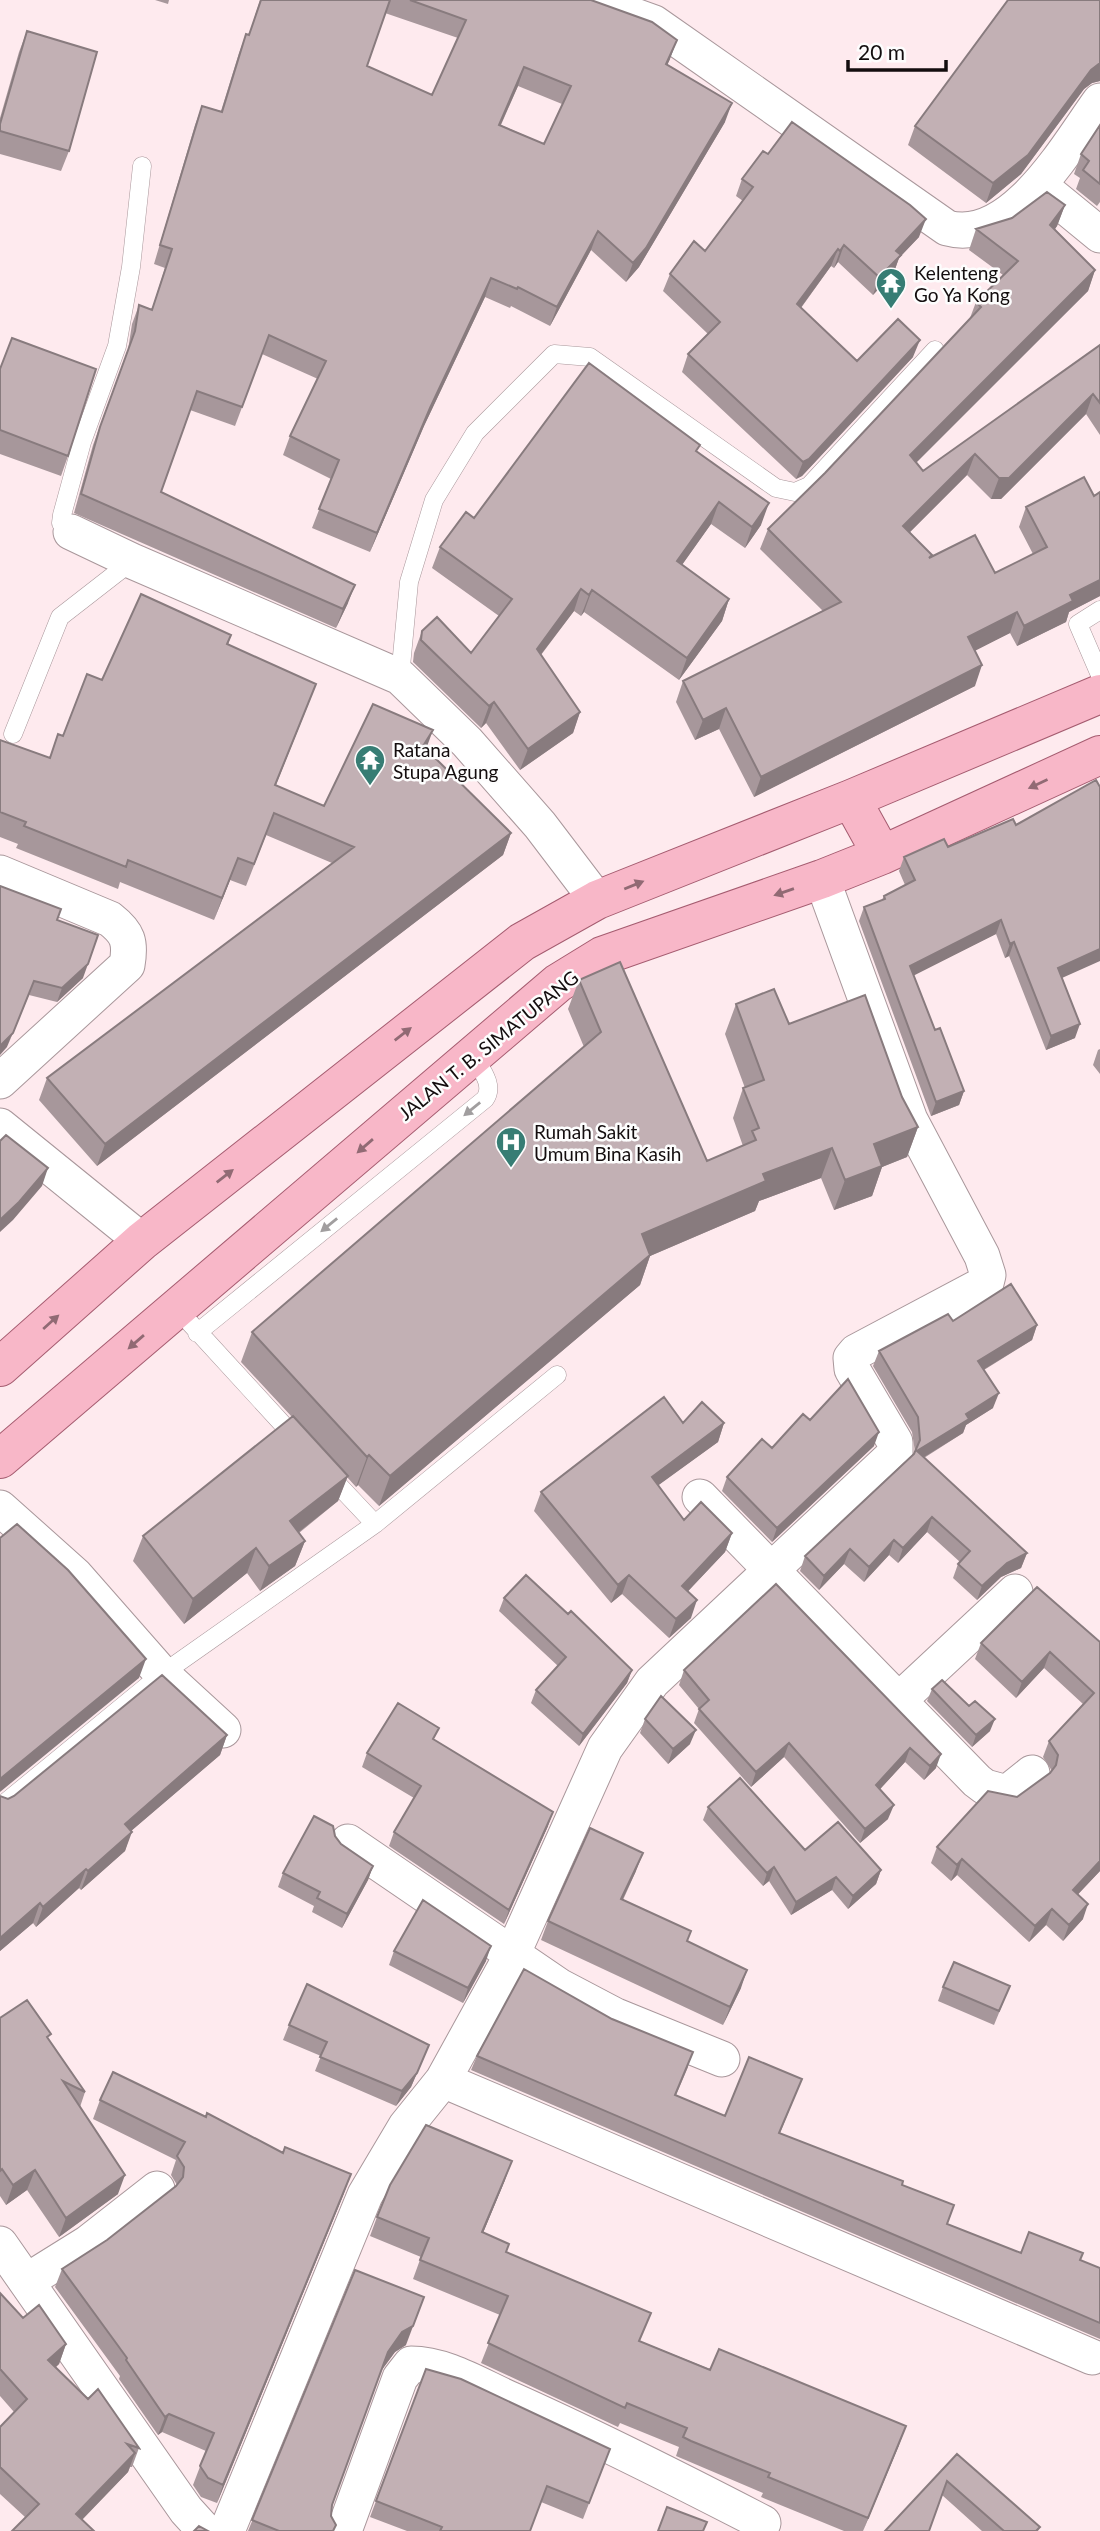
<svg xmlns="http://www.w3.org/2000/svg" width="1100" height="2531" viewBox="0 0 1100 2531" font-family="Lato,sans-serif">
<rect width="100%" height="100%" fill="#feeaee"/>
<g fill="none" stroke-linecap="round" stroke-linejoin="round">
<g stroke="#a9979b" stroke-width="19">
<path id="lane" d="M71,532l-10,-9 1,-8 20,-73 35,-96 14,-79 11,-101
M1100,610l-22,14 22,51
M400,677l9,-95 25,-82 41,-67 79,-79 36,3 186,131 19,4 14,-6 126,-136
M13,734l47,-117 72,-56
M190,1323l109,119
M197,1333l288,-234c10,-14 -5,-31 -12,-44
M327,1473l48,51
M0,1807l162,-133 213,-150 182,-149"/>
</g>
<g stroke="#a9979b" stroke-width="37">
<path id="street" d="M591,0l63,23 293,205c65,18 121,-83 153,-127
M1039,185l61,50
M71,532l61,29 268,116 67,65 73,83 57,75
M0,873l110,46c18,14 21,23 17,46l-127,116
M0,1126l142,115
M700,1497l277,284 8,6 22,6 25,-20
M0,1508l75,67 87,99 61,56
M897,1702l118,-110
M348,1842l211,144 57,30 106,43
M443,2080l649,277
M0,2244l186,266 19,21
M27,2281l61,-38 69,-54
M227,2531l138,-336 41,-69 37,-46 69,-125 93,-207 47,-66 243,-228v-12l-43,-73 -1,-11 5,-6 130,-69 2,-8 -6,-19 -72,-136 -88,-241
M344,2531l56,-153 11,-14c35,0 69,22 101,36 85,38 168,80 251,123"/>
</g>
<g stroke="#a55c70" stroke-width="40">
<path id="primary" d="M851,799l31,56
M0,1367l142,-126 380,-299 75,-42 254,-101 249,-105
M0,1459l558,-476 44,-27 220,-77 60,-24 218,-100"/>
</g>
<use href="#lane" stroke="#fff" stroke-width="18"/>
<use href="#street" stroke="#fff" stroke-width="35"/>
<use href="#primary" stroke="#f8b7c8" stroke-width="38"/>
</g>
<path fill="#a7979b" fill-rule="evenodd" d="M155,0h14l-1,4z
M260,0h331l79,59 -3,6 58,57 -86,145 -13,15 -35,-32 -41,76 -39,-20 -1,2 -25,-11 -61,129 -54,126 -58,-24 19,-49 -48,-24 7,-19 28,-57 -56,-25 -27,72 -45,-16 -29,82 187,111 -12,25 -262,-115 19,-68 35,-95 4,-26 7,-19 13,4 13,-41 -11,-4 41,-139 7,-19 19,5 18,-58 7,-19 3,1zM385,13l73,25 -26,57 -65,-29zM518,86l44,18 -18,40 -43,-19z
M1100,0v81l-8,2 -8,6 -63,85 -35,29 -78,-58 7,-19z
M27,31l42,120 -8,20 -61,-17v-36l19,-66z
M1100,125v77l-3,4 -21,-17 4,-11 -6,-4 7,-20z
M768,154l151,83 -20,21 -5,14 -21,23 -35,-33 -4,6 -3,-2 -30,42 56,53 56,-4 -111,119 -6,3 -114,-107 6,-18 20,-20 -45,-43 7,-17 35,-23 38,-50 -7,-5 6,-17z
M1065,205l-8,21 -2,3 40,41 -7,21 -172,171 7,9 177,-126v90l-14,-21 -85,85h-10l-24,-24 -57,57 21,24 64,17 38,-19 -14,-27 7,-20 68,-11 6,-4v104l-31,16 -3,10 -49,24 -7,-13 -35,17v36l-221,111 -35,-68 -24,11 -19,-38 7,-21 140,-70 -63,-62 8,-20 57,-56 145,-155 6,-16 27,-27 -34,-25 7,-21z
M0,369l68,87 -7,20 -61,-22z
M698,452l63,73 -16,23 -34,-24 -29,41 47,34 -7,22 -43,59 -95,-68 -3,4 -7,-5 -33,44 39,57 -7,21 -53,37 -34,-47 -5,5 -68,-66 1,-9 8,-22 49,22 28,-37 -67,-48 8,-21 34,-29z
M231,635l-3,10 88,39 -41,101 49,21 102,-57 85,84 -8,22 -406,311 -58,-66 8,-22 285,-215 -66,-28 -20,51 -16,-6 -16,40 -94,-38 -2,7 -102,-41 2,-4 -18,-7v-97l50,18 52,-78z
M948,847l114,131 13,60 -29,12 -37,-94 -4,2 -9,-24 -83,41 22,55 29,61 -5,14 -28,11 -72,-195 5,-14 18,-7 2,-4 21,-11 -6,-14 5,-14z
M57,920l26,58 -26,24 -28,-7 -22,52z
M579,980l128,181 36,-15 -10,-28 10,-30h2l-20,-54 11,-30 53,20 113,73 16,30 -11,30 -25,10 -10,29 -38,14 -13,-32 -62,23 -4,10 -105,45 -10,29 -261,221 -21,-21 -2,2 -9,-10 -9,24 -39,32 6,8 -10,25 -35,25 -13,-18 -63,51 -51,-63 10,-25 149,-119 -51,-55 11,-30 332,-285 -16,-38z
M1100,1049v25l-7,-9 5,-15z
M953,1321l84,4 -5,15 -48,30 9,38 -27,17 -3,8 -39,25 103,95 -6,15 -20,9 -24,23 -24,-22 5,-14 2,-2 -33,-30 -29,31 -9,-8 -25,27 -20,-18 -25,26 -19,-19 5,-15 110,-104 -3,-20 -39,-66 6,-15z
M810,1420l64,26 -102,96 -50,-51 5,-14 45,-29z
M683,1423h41l-6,19 -60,43 26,35 48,13 -7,19 -37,39 3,27 -22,20 -47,-44 -11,9 -77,-92 7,-19z
M776,1584l160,184 -12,12 -19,-18 -25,27 8,30 -28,24 -76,-86 -33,30 -57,-64 5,-14 -20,-24 5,-15z
M504,1598l64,16 64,56 -5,13 -48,63 -48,-43 5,-13 22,-24 -59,-55z
M1100,1642v229l-22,23 5,25 -20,22 -17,-16 -17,17 -72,-67 -6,6 -20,-18 6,-16 80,-50 33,-24 2,-2 -9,-14 6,-16 34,-37 -39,-36 -28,30 -41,-39 6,-16z
M932,1689l37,17 21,25 -18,16 -45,-46z
M645,1719l45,25 -22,20 -28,-31z
M227,1735l-7,20 -89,76 -6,20 -44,39 -2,-2 -43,39 -3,-4 -33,28v-155l8,3z
M435,1740l113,86 -44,98 -115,-78 5,-14 20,-34 -52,-31 5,-14z
M708,1807l97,43 76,20 -5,14 -28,25 -16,-19 -41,25 -22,-34 -6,5 -60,-66z
M335,1836l6,8 32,22 -5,14 -26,48 -30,-16 2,-6 -36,-19 5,-14z
M636,1871l-13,29 65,41 53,47 -18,37 -182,-85 7,-19z
M394,1951l92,10 -23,42 -74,-38z
M1010,1986l-16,39 -56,-24 5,-14z
M0,2018l49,22 36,52 -5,15 38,87 -59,43 -32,-47 -21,15 -6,-9z
M289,2025l140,20 -18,42 -15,19 -81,-35 6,-15 -38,-16z
M477,2056l211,11 -12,28 49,21 77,-37 -22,54 122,52 45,39 74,29 59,7 20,8v71l-629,-269z
M100,2100l244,93 -127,310 -16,-6 -8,-12 13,-34 -44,-19 -4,3 -39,-56 1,-3 -65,-89 7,-18 45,-29 70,-55 -6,-10 5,-15 -83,-41z
M505,2180l-22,53 23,20 134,88 259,104 -36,86h-19l-83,-34 2,-4 -87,-37 3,-9 -59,-24 -2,4 -137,-64 19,-48 -87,-36 8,-22 -51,-21 7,-19z
M355,2270l51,75 -11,7 -14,19 -49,134 -1,11 3,15h-86z
M0,2293l23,25 43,26 -7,20 -3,3 83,81 -7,19h-2l-2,5 -46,48 -57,-3 -25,-23v-67l14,-15 -14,-16z
M426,2369l184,80 -27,70 -42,-17 -11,29h-123l-37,-14z
M957,2454l83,73 -2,4h-56l-40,-36z"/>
<path fill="#887b7e" d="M677,40l-7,19 -11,24 7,-19z
M1100,63v18l-8,2 -8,6 -63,85 -35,29 7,-20 98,-113z
M524,67l-6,19 -26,58 7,-19z
M732,103l-7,19 -86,145 -13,15 7,-19z
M1065,205l-8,21 -14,20 7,-21z
M926,219l-7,18 -20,21 -5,14 -21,23 6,-18 17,-26z
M598,231l-7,19 -41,76 7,-19z
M844,245l-6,17 -4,6 6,-17z
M838,249l-7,17 -40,55 6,-17z
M1095,270l-7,21 -185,185 7,-21z
M491,278l-6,19 -61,129 -54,126 7,-19 53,-125z
M920,340l-7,17 -111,119 -6,3 7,-17z
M1093,394l-7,20 -85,85h-10l8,-21z
M975,454l-8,21 -71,71 7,-20z
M719,502l-8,22 -42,59 8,-22z
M769,503l-8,22 -16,23 7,-21z
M1100,580v16l-31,16 -3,10 -49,24 7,-20 46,-31z
M355,585l-7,18 -12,25 7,-19z
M581,589l-7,22 -45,59 8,-21z
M592,590l-8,22 -3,4 8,-21z
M729,599l-7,22 -43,59 8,-22z
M1017,612l-7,21 -49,25 7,-21z
M982,665l-7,21 -221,111 7,-20z
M316,684l-8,21 -41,102 8,-22z
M494,702l-8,21 -5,5 8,-22z
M726,708l-7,21 -24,11 8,-20z
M580,712l-7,21 -53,37 8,-21z
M433,730l-8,22 -2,-6z
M511,833l-8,22 -406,311 8,-22z
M238,858l-8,22 -16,40 8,-22z
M1001,920l-5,14 -91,46 5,-14z
M1014,942l-5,14 -4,2 5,-14z
M1100,949v12l-47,21 5,-14z
M88,964l-5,14 -26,24 5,-14z
M34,981l-27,66 -7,8v-9z
M1080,1024l-5,14 -29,12 5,-14z
M964,1091l-5,14 -28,11 5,-14z
M918,1127l-11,30 -25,10 -10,29 -38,14 11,-30 29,-36z
M832,1148l-11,30 -62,23 -4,10 -105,45 -10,29 -261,221 11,-30 252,-242 121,-60z
M48,1168l-6,18 -29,34 -13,12v-12z
M1037,1325l-5,15 -59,36 5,-15z
M999,1393l-6,15 -27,17 -3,8 -52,32 6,-14 49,-37z
M724,1423l-6,19 -73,53 7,-18z
M879,1432l-5,14 -102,96 5,-14z
M369,1455l-11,30 -2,2 11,-30z
M348,1476l-10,25 -57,45 9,-25z
M932,1517l-5,15 -29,31 5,-15z
M732,1533l-7,19 -49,52 6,-18z
M894,1540l-5,15 -25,27 5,-15z
M305,1541l-10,25 -35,25 9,-25z
M256,1548l-9,25 -63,51 9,-25z
M850,1549l-6,15 -25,26 5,-14z
M1027,1553l-6,15 -20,9 -24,23 5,-14 25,-23z
M629,1575l-7,19 -11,9 7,-18z
M697,1600l-6,18 -22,20 7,-19z
M1050,1652l-6,16 -28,30 6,-16z
M146,1659l-7,19 -139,114v-13z
M632,1670l-5,13 -48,63 4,-12z
M995,1719l-5,12 -18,16 4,-12z
M696,1730l-6,14 -22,20 5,-15z
M227,1735l-7,20 -103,88 8,-19z
M789,1743l-5,14 -33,30 5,-15z
M910,1748l-5,14 -34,37 5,-14z
M941,1754l-5,14 -12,12 6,-14z
M894,1805l-6,14 -28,24 5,-14z
M553,1812l-5,14 -44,98 5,-14z
M132,1832l-7,19 -44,39 7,-19z
M643,1853l-7,18 -22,46 7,-18z
M962,1859l-5,16 -6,6 6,-16z
M1100,1861v10l-32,34 5,-15z
M373,1866l-5,14 -26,48 5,-14z
M774,1867l-5,14 -6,5 4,-13z
M86,1869l-7,19 -43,39 7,-20z
M881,1870l-5,14 -28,25 5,-13z
M836,1877l-4,13 -41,25 5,-13z
M40,1903l-7,20 -33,28v-13z
M1088,1904l-5,15 -20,22 6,-16z
M1052,1909l-6,16 -17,17 6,-16z
M491,1946l-5,15 -23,42 5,-15z
M747,1970l-6,18 -18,37 7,-18z
M429,2045l-18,42 -15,19 6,-15z
M512,2161l-7,19 -30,72 7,-20z
M35,2170l-8,20 -21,15 7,-20z
M351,2174l-7,19 -127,310 6,-18z
M125,2175l-7,19 -59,43 7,-19z
M424,2297l-18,48 -11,7 -14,19 7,-19z
M66,2344l-7,20 -18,16 7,-20z
M169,2414l-7,18 -4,3 7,-18z
M906,2426l-7,19 -36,86 5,-13z
M135,2453l-7,19 -57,59 5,-17z"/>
<path fill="#c2b0b4" stroke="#887b7e" stroke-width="2" fill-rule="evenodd" d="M261,0h129l-23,66 65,29 34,-75 -56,-20h181l61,22 25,18 -11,24 66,39 -86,145 -13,15 -35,-32 -41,76 -39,-20 -1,2 -26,-11 -61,130 -53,125 -58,-24 20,-49 -49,-24 36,-75 -57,-26 -27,72 -45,-16 -36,101 194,93 -12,24 -262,-115 19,-67 35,-96 4,-26 13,5 20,-61 -12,-4 42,-139 20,6 24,-78 3,1zM524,67l47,19 -27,58 -45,-19z
M1008,0h92v63l-9,7 -63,85 -35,28 -78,-57z
M27,31l70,21 -28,99 -69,-20v-7z
M792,122l118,83 16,14 -30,32 5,4 -22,22 -35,-32 -4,6 -2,-2 -41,55 60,57 41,-42 22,21 -111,119 -6,3 -115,-108 32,-32 -50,-48 24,-33 11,10 48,-64 -11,-8 21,-28 5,3z
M1100,125v59l-17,-14 6,-9 -8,-7z
M1047,192l18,13 -15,20 45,45 -185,185 13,16 177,-126v58l-7,-9 -84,84h-10l-24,-24 -72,72 29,29 -3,3 46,-23 20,38 52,-26 -21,-40 58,-30 10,19 6,-4v88l-30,15 3,6 -49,25 -7,-14 -49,25 14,28 -221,112 -35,-69 -23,12 -20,-39 158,-79 -73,-73 57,-56 156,-166 -5,-5 42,-41 -42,-32 36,-11z
M12,338l84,31 -28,87 -68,-26v-61z
M589,363l111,82 -4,6 73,52 -17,24 -33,-25 -42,59 52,38 -42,59 -95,-68 -3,5 -8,-6 -44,60 43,63 -52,37 -34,-47 -5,4 -68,-66 1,-9 15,-14 34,36 41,-54 -72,-52 26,-35 8,6z
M141,594l90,41 -4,9 89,40 -41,101 49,21 49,-102 60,26 -10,16 88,87 -406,311 -58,-66 307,-231 -80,-34 -20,51 -16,-6 -16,40 -94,-38 -2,7 -102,-41 2,-4 -26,-10v-72l50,18 8,-24 5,2 24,-62 15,6z
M1096,780l4,7v162l-42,19 22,56 -29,12 -37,-94 -4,2 -9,-24 -91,46 25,64 5,-2 24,63 -28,11 -72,-195 21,-8 -1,-3 31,-16 -11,-23 40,-18 4,8 65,-28 3,6z
M0,886l61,23 -4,11 41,15 -10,29 -26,24 -28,-7 -21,52 -13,13z
M620,962l87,199 49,-21 -4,-9 7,-3 -16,-40 21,-8 -28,-76 38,-15 15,35 76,-29 37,102 16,30 -44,17 8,22 -37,14 -13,-32 -69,26 3,7 -124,53 8,21 -260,221 -21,-21 -2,2 -115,-125 349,-300 -22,-52z
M6,1135l42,33 -29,34 -19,18v-79z
M1011,1284l26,41 -59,36 21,32 -33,21 3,5 -52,32 110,102 -20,10 -25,23 -24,-22 12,-13 -38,-34 -29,31 -9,-8 -25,27 -19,-18 -26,27 -19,-20 109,-102 6,-14 -2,-23 -39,-66 69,-37 5,7z
M848,1379l31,53 -102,96 -50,-51 35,-38 10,9 31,-34 7,6z
M664,1397l19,26 19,-21 22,21 -72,54 32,43 17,-18 31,31 -50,53 15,14 -21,19 -47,-44 -11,10 -77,-93z
M293,1416l55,60 -58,45 15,20 -36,25 -13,-18 -63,51 -50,-63z
M17,1524l51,46 78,89 -146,120v-241z
M526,1575l42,39 3,-3 61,59 -49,64 -47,-44 30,-33 -62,-59z
M776,1584l165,170 -11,12 -20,-18 -34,37 18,20 -29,24 -76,-86 -33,29 -57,-63 10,-9 -25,-30z
M1037,1587l63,55v219l-27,29 15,14 -19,21 -17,-16 -17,17 -73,-67 -5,6 -20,-18 51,-56 29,6 33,-24 6,-8 2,-10 -9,-14 45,-48 -44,-41 -28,30 -41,-39z
M162,1675l65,60 -102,89 7,8 -44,39 -2,-2 -43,38 -3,-4 -40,35v-142l8,3 6,-3z
M942,1680l27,26 6,-5 20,18 -19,16 -44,-46z
M661,1696l35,34 -23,19 -28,-30z
M398,1703l41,25 -6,11 120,73 -44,98 -115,-78 27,-46 -54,-33z
M740,1778l65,72 33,-28 43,48 -28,26 -17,-19 -40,25 -22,-35 -7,6 -59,-66z
M314,1816l19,10 2,10 6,8 32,22 -26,48 -30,-16 3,-6 -37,-19z
M590,1828l53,25 -22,46 70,32 -4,10 60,29 -17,37 -182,-86z
M423,1900l68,46 -23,42 -74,-37z
M954,1962l56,24 -11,25 -56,-24z
M524,1969l88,50 81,33 -18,43 50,21 24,-59 53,22 -23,54 124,48 -1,4 52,20 -7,19 74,29 8,-21 54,21 -3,7 20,8v55l-623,-267z
M307,1984l122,61 -12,28 -15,18 -82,-34 7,-15 -38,-17z
M27,2000l24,34 -4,3 38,55 -22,-11 62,94 -59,43 -31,-48 -22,15 -11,-16 -2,2v-153z
M113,2072l93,45 1,-4 76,40 2,-6 66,27 -128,311 -15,-7 -8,-12 14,-33 -45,-19 -4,3 -39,-57 1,-2 -65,-89 45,-29 69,-54 7,-9 1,-10 -7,-11 8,-14 -85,-42z
M426,2125l86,36 -30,71 27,12 -3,8 145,61 -12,28 71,29 9,-21 187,77 -38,92 -100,-41 2,-4 -79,-32 -8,-4 4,-9 -60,-25 -2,5 -137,-65 20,-47 -88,-36 9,-22 -52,-21 13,-32z
M355,2270l69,27 -11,29 -11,6 -14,20 -56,153 -1,11 5,9 -3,6h-54l-27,-11z
M0,2293l23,25 16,-13 27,39 -18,16 40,39 10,-10 41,59 -12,-4 8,9 -59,61 18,17h-82l27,-27 -39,-37v-40l27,-28 -27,-30z
M426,2369l35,10 149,70 -21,54 -42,-17 -17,45h-90l2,-4 -66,-26z
M957,2454l83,73 -4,4h-32l-57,-50 -18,50h-44z
M667,2507l40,15 -4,9h-45z
M199,2526l9,5h-14z"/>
<defs><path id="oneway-solid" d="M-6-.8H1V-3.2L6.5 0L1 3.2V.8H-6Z" transform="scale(1.75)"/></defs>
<g fill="#916a74">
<use href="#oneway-solid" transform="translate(1038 784) rotate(155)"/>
<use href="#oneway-solid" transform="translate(634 885) rotate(-22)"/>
<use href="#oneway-solid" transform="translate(784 892) rotate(161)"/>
<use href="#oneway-solid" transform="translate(403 1034) rotate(-38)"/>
<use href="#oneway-solid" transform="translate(365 1146) rotate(139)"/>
<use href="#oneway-solid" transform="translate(225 1176) rotate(-38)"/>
<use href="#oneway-solid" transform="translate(51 1322) rotate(-42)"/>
<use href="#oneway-solid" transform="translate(136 1342) rotate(139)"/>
</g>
<g fill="#a19e9f">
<use href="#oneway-solid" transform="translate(472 1109) rotate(141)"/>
<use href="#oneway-solid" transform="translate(329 1225) rotate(141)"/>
</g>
<defs>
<g id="temple-pin" transform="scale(1.575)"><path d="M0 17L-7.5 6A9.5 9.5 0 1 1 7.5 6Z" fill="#377d74" stroke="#fdfdfd"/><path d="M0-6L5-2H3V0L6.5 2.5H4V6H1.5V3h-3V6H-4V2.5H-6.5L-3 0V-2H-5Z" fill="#fff"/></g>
<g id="hospital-pin" transform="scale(1.575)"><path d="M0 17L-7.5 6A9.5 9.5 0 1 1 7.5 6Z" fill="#377d74" stroke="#fdfdfd"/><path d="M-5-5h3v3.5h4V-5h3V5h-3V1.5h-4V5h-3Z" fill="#fff"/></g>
</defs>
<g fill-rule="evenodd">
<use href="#temple-pin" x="891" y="283"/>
<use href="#temple-pin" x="370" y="760"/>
<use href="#hospital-pin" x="511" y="1142"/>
</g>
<g text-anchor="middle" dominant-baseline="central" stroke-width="5" stroke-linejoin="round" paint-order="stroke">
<g font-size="19" fill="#130d0e" stroke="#fdfdfd" text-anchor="start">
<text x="914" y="272">Kelenteng<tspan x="914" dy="22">Go Ya Kong</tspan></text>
<text x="393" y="749">Ratana<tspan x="393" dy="22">Stupa Agung</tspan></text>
<text x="534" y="1131">Rumah Sakit<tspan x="534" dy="22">Umum Bina Kasih</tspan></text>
</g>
<g font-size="19" fill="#130d0e" stroke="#fdfdfd">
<text transform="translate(488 1045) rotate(-39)">JALAN T. B. SIMATUPANG</text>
</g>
</g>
<path d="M848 60v10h98v-10" fill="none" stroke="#130d0e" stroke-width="3.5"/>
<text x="858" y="60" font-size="21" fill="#130d0e" stroke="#fdfdfd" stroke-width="5" paint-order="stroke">20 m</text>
</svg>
